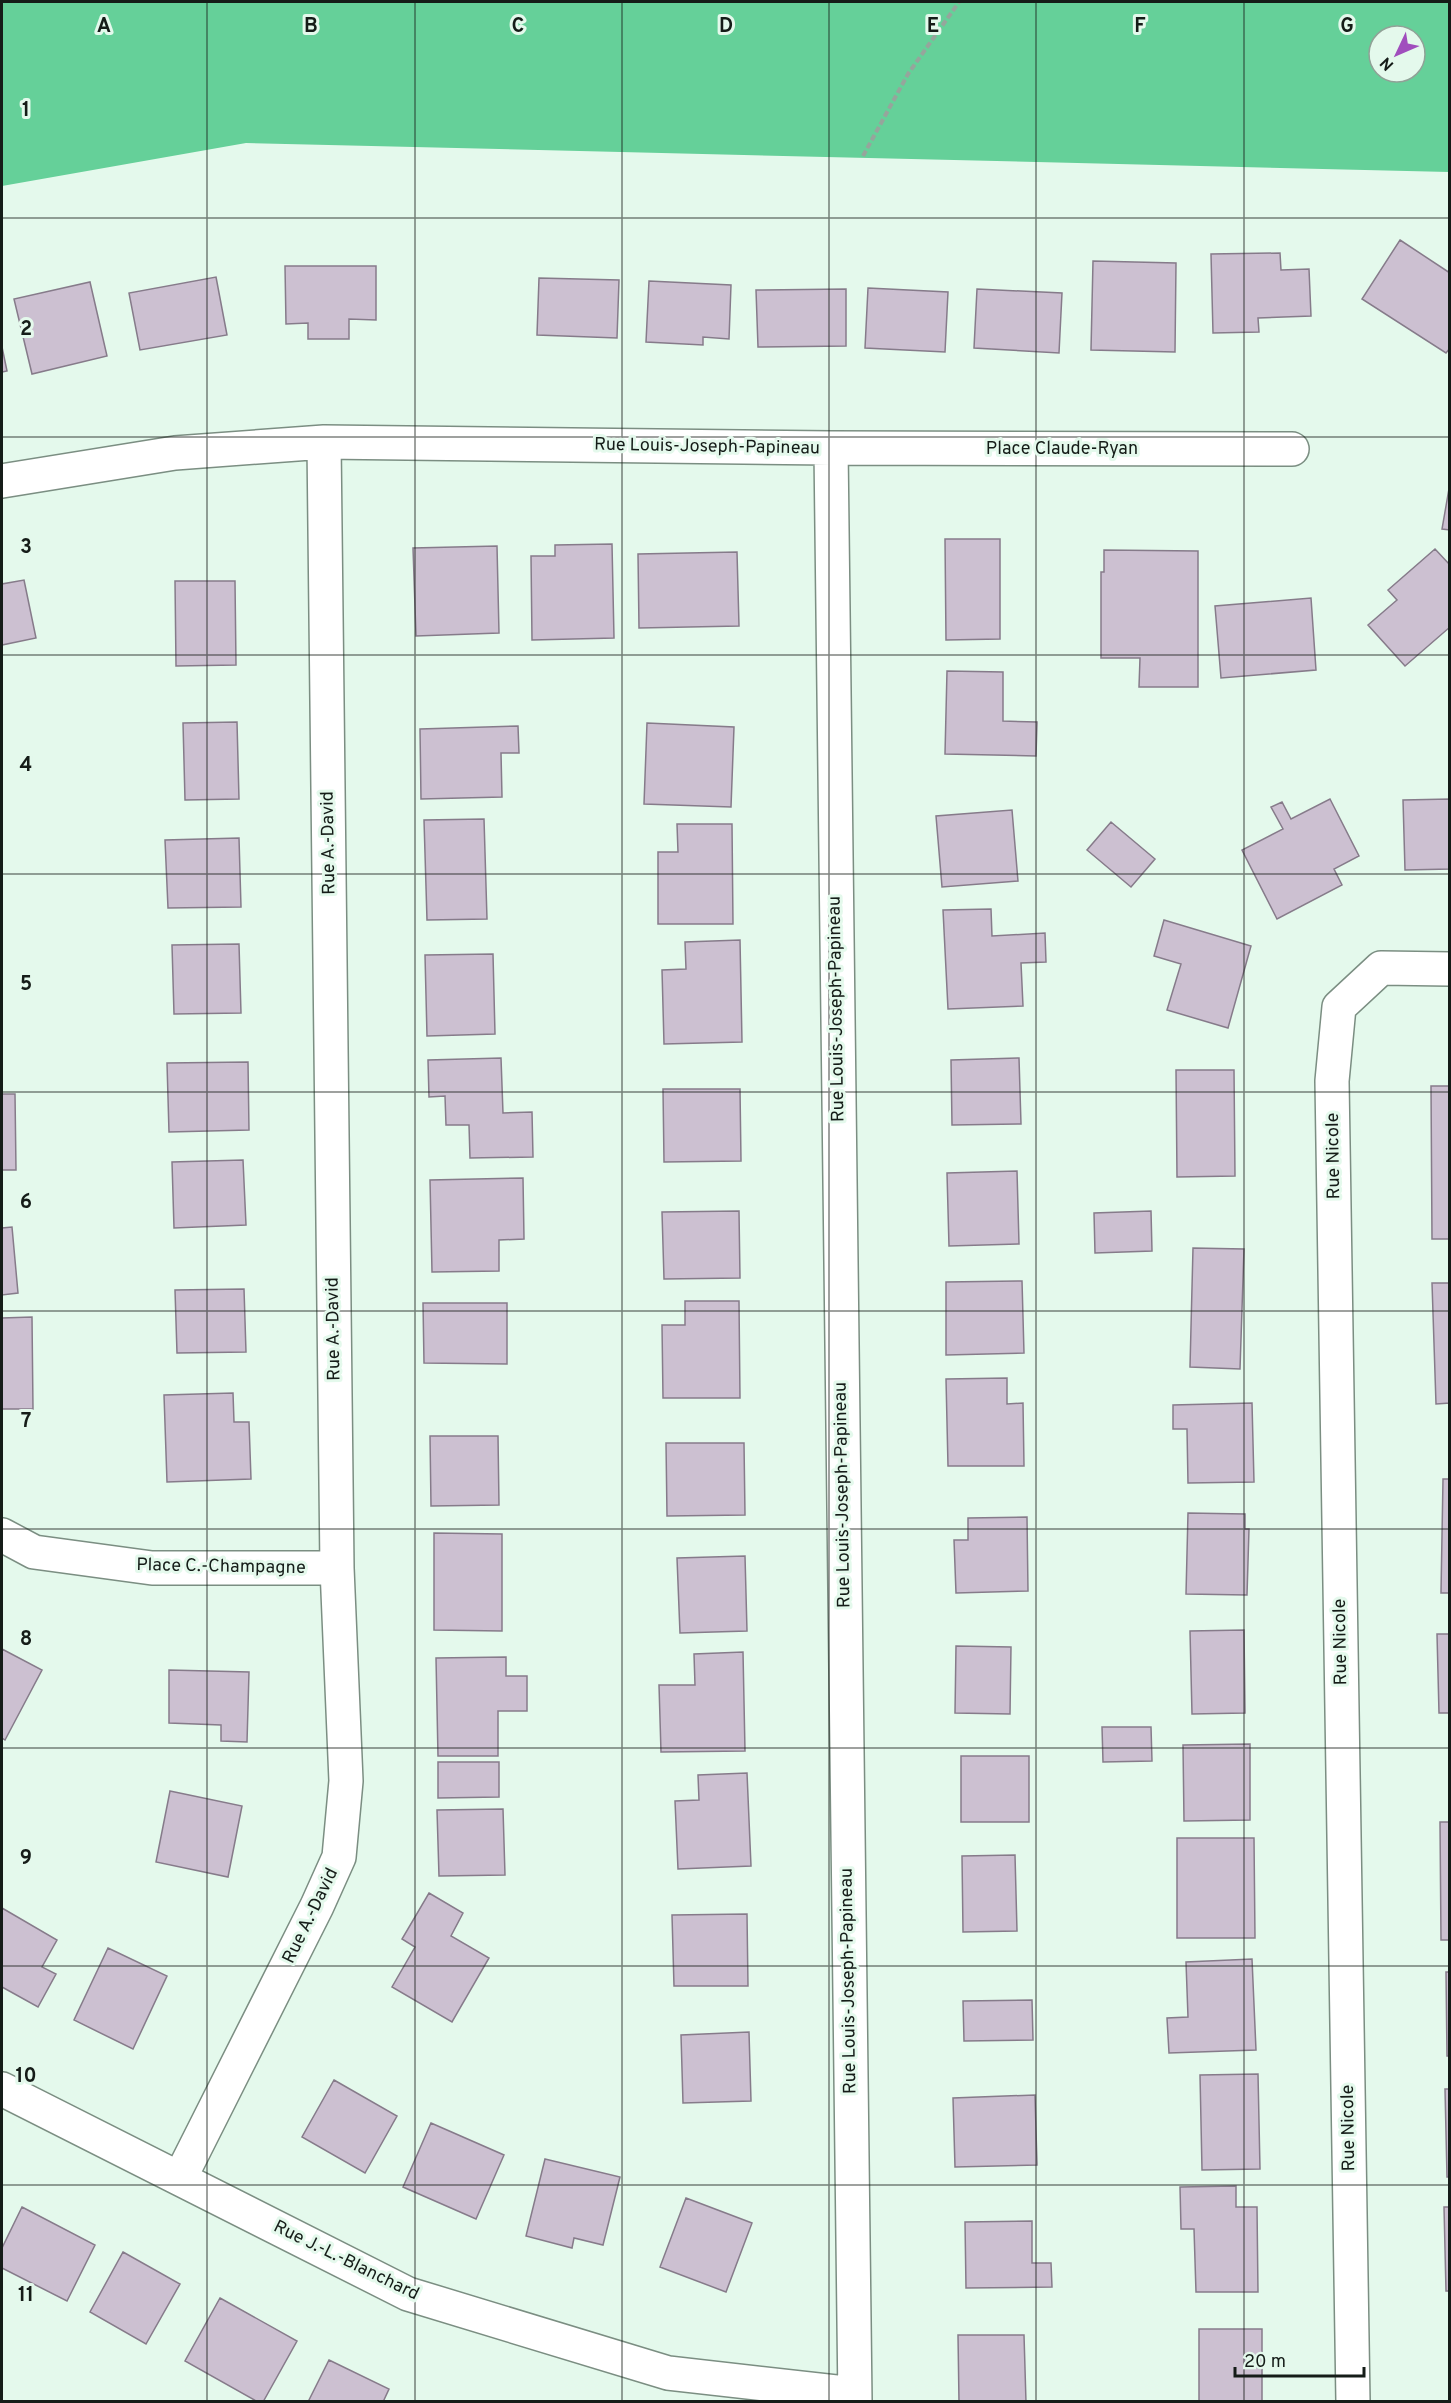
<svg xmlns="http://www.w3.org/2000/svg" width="1451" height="2403" viewBox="0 0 1451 2403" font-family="Overpass,sans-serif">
<rect width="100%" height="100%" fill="#e4f9ec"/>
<path fill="#65d099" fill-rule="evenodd" d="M2,2h1447v170l-1203,-29 -244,43zM1379,36h36v36h-36z"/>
<path fill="#ccc0d1" stroke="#867b8a" stroke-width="1.5" d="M1400,240l50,33v75l-4,5 -84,-54z
M1280,253l1,17 28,-1 2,47 -53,2 1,14 -46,1 -2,-79z
M1093,261l83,2 -1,89 -84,-2z
M285,266h91v54l-27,-1v20h-41v-16l-22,1z
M216,277l11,58 -87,15 -11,-57z
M539,278l80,2 -2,58 -80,-3z
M649,281l82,4 -2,54 -26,-2v8l-57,-3z
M90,282l17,74 -75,18 -18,-75z
M868,288l80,4 -3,60 -80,-4z
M846,289v57l-88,1 -2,-57z
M977,289l85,4 -3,60 -85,-5z
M2,347l5,24 -5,1z
M1450,483v47l-8,-1z
M945,539h55v100l-54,1z
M612,544l2,94 -82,2 -1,-84h24v-11z
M497,546l2,87 -83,3 -3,-88z
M1435,549l15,16v62l-45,39 -37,-41 29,-25 -9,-10z
M1104,550l94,1v136h-59l1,-29h-39v-86h3z
M737,552l2,74 -100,2 -1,-74z
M24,580l12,58 -34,7v-61z
M175,581h60l1,84 -60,1z
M1311,598l5,72 -95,8 -6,-72z
M947,671l56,1v49l34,1 -1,34 -91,-2z
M237,722l2,77 -54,1 -2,-77z
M647,723l87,4 -3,80 -87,-3z
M518,726l1,27h-18l1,44 -81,2 -1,-70z
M1330,799l29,57 -25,13 8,16 -65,34 -35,-69 41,-21 -12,-22 11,-5 9,17z
M1450,799v70l-45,1 -2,-70z
M1012,810l6,71 -76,6 -6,-71z
M484,819l3,100 -60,1 -3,-100z
M1111,822l44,37 -24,28 -44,-37z
M677,824h55l1,100h-75v-72h20z
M239,838l2,69 -73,1 -3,-68z
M991,909l1,27 53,-3 1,29 -25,1 2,43 -75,3 -5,-99z
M1164,920l87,26 -23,82 -61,-18 14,-46 -27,-8z
M740,940l2,102 -78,2 -2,-74 24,-1 -1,-27z
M239,944l2,69 -67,1 -2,-69z
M493,954l2,80 -68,2 -2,-81z
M501,1058l2,55 29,-1 1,45 -63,1 -1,-33h-23l-1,-29 -16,1 -1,-37z
M1019,1058l2,66 -69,1 -1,-65z
M248,1062l1,68 -80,2 -2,-69z
M1176,1070h58l1,106 -58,1z
M1431,1086h19v153h-18z
M663,1089h77l1,72 -77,1z
M2,1094h13l1,76h-14z
M243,1160l3,65 -72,3 -2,-66z
M1017,1171l2,73 -70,2 -2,-73z
M523,1178l1,61 -25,1v31l-67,1 -2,-92z
M739,1211l1,67 -76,1 -2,-67z
M1151,1211l1,40 -57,2 -1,-40z
M12,1227l6,66 -16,2v-67z
M1193,1248l51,1 -4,120 -50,-2z
M1022,1281l2,72 -78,2v-73z
M1432,1283h18v120l-14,1z
M244,1289l2,63 -69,1 -2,-63z
M685,1301h54l1,97h-77l-1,-73h23z
M423,1303h84v61l-83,-1z
M32,1317l1,92h-31v-91z
M1007,1378v26l16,-1 1,63h-76l-2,-87z
M233,1393l1,29h15l2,57 -84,3 -3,-87z
M1252,1403l2,79 -66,1 -1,-54h-14v-24z
M430,1436h68l1,69 -68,1z
M666,1443h78l1,72 -78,1z
M1443,1479h7v114h-9z
M1188,1513l57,1v15h4l-2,66 -61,-1z
M1027,1517l1,74 -72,2 -2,-53h14v-22z
M434,1533l68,1v97l-68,-1z
M745,1556l2,75 -67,2 -3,-75z
M1244,1630l1,83 -53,1 -2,-83z
M1437,1634h13v79h-11z
M956,1646l55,1 -1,67 -55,-1z
M2,1649l40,21 -37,70 -3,-2z
M743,1652l2,99 -84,1 -2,-67h36l-1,-31z
M506,1657v19h21v35h-29v45h-60l-2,-98z
M169,1670l80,2 -2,70 -26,-1v-16l-52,-2z
M1102,1727h49l1,34 -49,1z
M1250,1744v76l-66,1 -1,-76z
M961,1756h68v66h-68z
M438,1762h61v35l-61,1z
M747,1773l4,93 -73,3 -3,-68 24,-1 -1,-25z
M170,1791l72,15 -14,71 -72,-15z
M503,1809l2,66 -66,1 -2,-66z
M1440,1822h10v118h-9z
M1177,1838h77l1,100h-78z
M1015,1855l2,76 -54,1 -1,-76z
M429,1893l34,20 -12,23 38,22 -37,64 -60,-35 23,-40 -13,-8z
M2,1908l55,32 -15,27 14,7 -18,33 -36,-20z
M747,1914l1,72h-74l-2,-71z
M108,1948l59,28 -34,73 -59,-29z
M1252,1959l4,91 -87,3 -2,-35 21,-1 -2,-55z
M1446,1972h4v84h-3z
M1032,2000l1,40 -69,1 -1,-40z
M749,2032l2,69 -68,2 -2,-68z
M1258,2074l2,95 -58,1 -2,-95z
M334,2080l63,36 -32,57 -63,-36z
M1445,2089h5v88h-3z
M1035,2095l2,70 -82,2 -2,-69z
M431,2123l73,32 -28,64 -73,-32z
M545,2159l75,18 -17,68 -29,-7 -2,10 -46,-12z
M1236,2186v21h21l1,85h-62l-2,-63h-13l-1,-42z
M686,2198l66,25 -26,69 -66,-25z
M22,2207l73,38 -28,56 -65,-33v-20z
M1444,2207h6v84h-4z
M1032,2221v42h19l1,24 -86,1 -1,-66z
M123,2252l57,32 -34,60 -56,-32z
M220,2298l77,43 -34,61h-5l-73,-41z
M1199,2329h63v73h-63z
M958,2335h66l2,67h-67z
M329,2360l60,29 -6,13h-75z"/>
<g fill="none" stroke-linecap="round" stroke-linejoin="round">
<g stroke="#7b8e82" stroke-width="36">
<path id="street" d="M831,448l24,1954
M2,481l173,-28 149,-11 507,6 461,1
M2,1535l32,17 118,16h185
M2,2089l406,205 260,79 186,21
M180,2178l137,-272 22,-49 7,-76 -9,-213 -13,-1126
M1353,2402l-21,-1321 7,-74 42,-39 69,1"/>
</g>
<path stroke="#96a59c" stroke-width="4" stroke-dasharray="6 3" stroke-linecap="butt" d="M863,156l45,-82 51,-72"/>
<use href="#street" stroke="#fff" stroke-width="33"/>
</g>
<path fill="none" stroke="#151c18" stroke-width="1.5" stroke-opacity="0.55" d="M207,2v2400M415,2v2400M622,2v2400M829,2v2400M1036,2v2400M1244,2v2400M2,218h1448M2,437h1448M2,655h1448M2,874h1448M2,1092h1448M2,1311h1448M2,1529h1448M2,1748h1448M2,1966h1448M2,2185h1448"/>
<g text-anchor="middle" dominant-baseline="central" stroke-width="6" stroke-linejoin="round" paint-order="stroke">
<g font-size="18" fill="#151c18" stroke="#e4f9ec">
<text transform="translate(707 447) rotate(1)">Rue Louis-Joseph-Papineau</text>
<text x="1062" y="449">Place Claude-Ryan</text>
<text transform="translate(329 843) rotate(-91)">Rue A.-David</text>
<text transform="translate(837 1009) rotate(-91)">Rue Louis-Joseph-Papineau</text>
<text transform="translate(1334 1156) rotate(-91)">Rue Nicole</text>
<text transform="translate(334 1329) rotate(-91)">Rue A.-David</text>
<text transform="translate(843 1495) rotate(-91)">Rue Louis-Joseph-Papineau</text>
<text transform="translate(221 1567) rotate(1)">Place C.-Champagne</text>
<text transform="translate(1341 1642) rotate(-91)">Rue Nicole</text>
<text transform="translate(311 1916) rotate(-64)">Rue A.-David</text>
<text transform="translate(849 1981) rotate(-91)">Rue Louis-Joseph-Papineau</text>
<text transform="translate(1349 2128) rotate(-91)">Rue Nicole</text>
<text transform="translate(346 2261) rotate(26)">Rue J.-L.-Blanchard</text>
</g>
</g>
<g font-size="20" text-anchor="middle" font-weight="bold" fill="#151c18" stroke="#e4f9ec" stroke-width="6" stroke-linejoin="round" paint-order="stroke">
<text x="104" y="32">A</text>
<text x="311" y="32">B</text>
<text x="518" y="32">C</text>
<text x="726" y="32">D</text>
<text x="933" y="32">E</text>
<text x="1140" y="32">F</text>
<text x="1347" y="32">G</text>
<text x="26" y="116">1</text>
<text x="26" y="335">2</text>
<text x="26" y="553">3</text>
<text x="26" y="771">4</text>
<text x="26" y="990">5</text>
<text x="26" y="1208">6</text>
<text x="26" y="1427">7</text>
<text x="26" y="1645">8</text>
<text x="26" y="1864">9</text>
<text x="26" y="2082">10</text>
<text x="26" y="2301">11</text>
</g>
<rect width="1451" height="2403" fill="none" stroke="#151c18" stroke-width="6"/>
<g transform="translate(1397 54) rotate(226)"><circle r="28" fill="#e4f9ec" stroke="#91a197" stroke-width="1.5"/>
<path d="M0-4.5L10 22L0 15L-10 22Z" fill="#a04ebd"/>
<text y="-9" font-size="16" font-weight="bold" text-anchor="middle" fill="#151c18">N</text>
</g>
<path d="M1235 2367v9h129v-9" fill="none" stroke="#151c18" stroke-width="3"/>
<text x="1244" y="2367" font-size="18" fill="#151c18" stroke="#e4f9ec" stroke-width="4.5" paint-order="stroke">20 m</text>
</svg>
